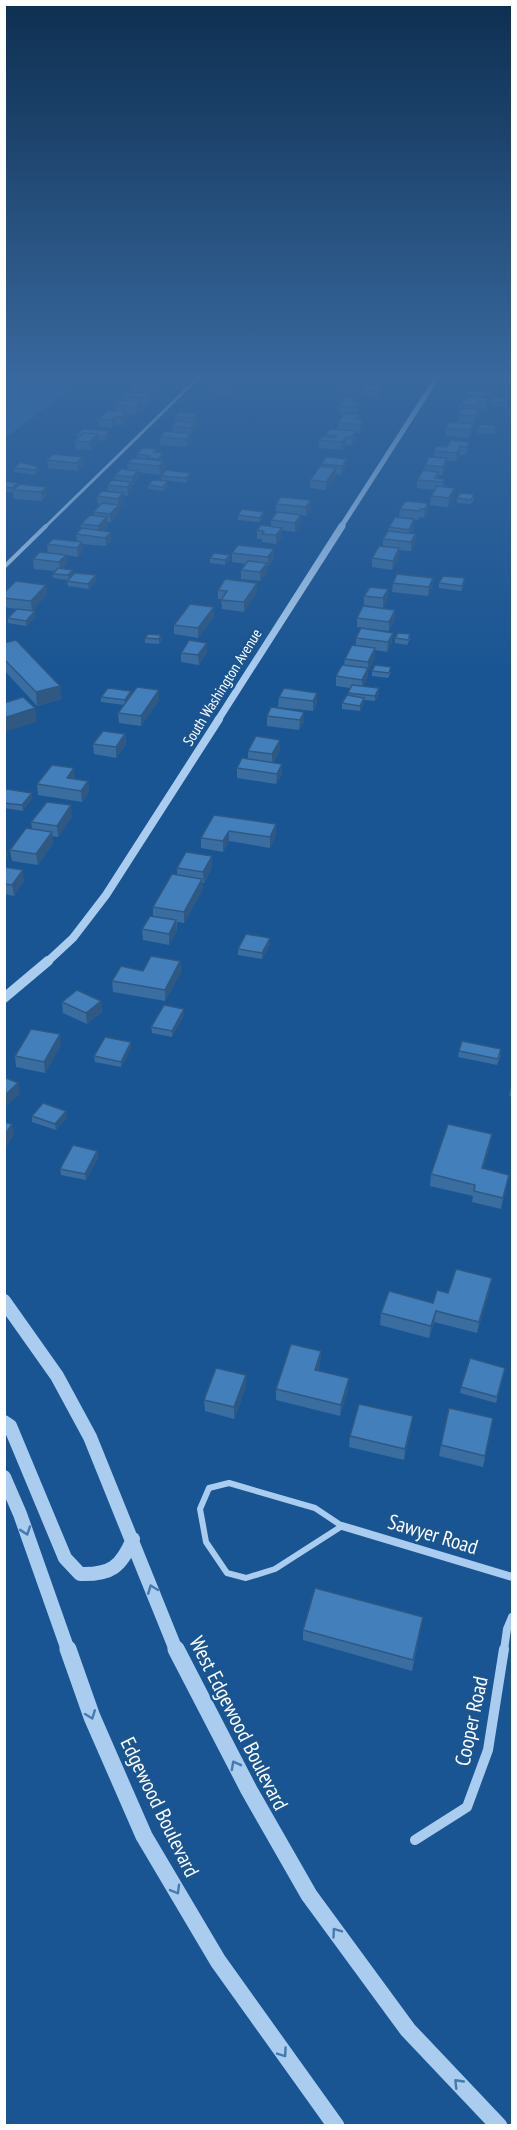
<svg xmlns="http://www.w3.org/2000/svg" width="517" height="2130" viewBox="0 0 517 2130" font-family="'PT Sans Narrow',sans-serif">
<rect width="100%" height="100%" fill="#1a5593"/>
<path fill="#2d70b1" d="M5,373h87l-87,65z"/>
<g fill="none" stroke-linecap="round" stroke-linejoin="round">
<path stroke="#aacdef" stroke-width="6" d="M229,1483l86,25 27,18 -67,43 -29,9 -19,-5 -21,-31 -6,-33 9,-21z"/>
<path stroke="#aacdef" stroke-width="3" d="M45,527l158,-154"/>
<path stroke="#aacdef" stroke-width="4" d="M4,567l42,-41"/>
<path stroke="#aacdef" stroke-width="8" d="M342,1526l170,51
M504,1650l3,-21 5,-12"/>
<path stroke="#aacdef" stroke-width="10" d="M415,1840l52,-33 21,-57 16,-101"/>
<path stroke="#aacdef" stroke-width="5" d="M341,527l99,-154"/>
<path stroke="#aacdef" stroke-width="7" d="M218,720l124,-194"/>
<path stroke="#aacdef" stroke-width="8" d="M46,963l27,-25 33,-43 113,-176"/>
<path stroke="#aacdef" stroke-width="10" d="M4,998l44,-37"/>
<path stroke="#aacdef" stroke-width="14" d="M4,1301l53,75 33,61 86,213
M4,1422l6,4 55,132 15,16c31,1 41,-7 53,-35
M4,1477l16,37 48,136"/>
<path stroke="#aacdef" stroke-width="17" d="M68,1649l24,68 52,119 74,125 118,165
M176,1649l73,141 60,105 99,135 91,96"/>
</g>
<path fill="#3a6da0" d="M256,373v8l-4,4 -19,-2v-8z
M354,373l14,1 -2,3 -12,-1z
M392,373v5l-4,5 -16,-1v-8z
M168,377v7l-6,7v3l-5,5 -5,-1v4l-4,4 -7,-1 1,4 -6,6 -9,-1v6l-5,5h-7l-3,3 -13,-1 -1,-8 17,-8v-6l6,-4 -1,-5 10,-4v-4l14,-3v-3z
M232,382v7l-4,5 -19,-2v-7z
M357,386v4l-3,4 -19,-2 1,-4z
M382,386l-1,8 -3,5 -16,-2v-7z
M465,395l25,1 -5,13h-7h1l-1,8 -4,7 -16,-2 2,-10h-2l1,-8 6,-5z
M493,397l12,5 -1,4 -12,-1z
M355,403h5v8l-2,3 1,5 5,1v8l-4,5h-4v6l-4,6h-6l-4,5 -23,-2v-8l6,-3v-2l12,-6 1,-6 6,-9h-5v-8z
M197,414l-1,17 -5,4v7l-5,5 -26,-2v-8l13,-5 -1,-6 3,-3 -1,-7z
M473,424l-1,8 -3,6 -24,-2 1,-8z
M496,426v4l-2,4 -17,-1 1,-5z
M110,431v5l-5,4h-7v2l-8,8 -14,-1 -1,-8 4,-3h-1l-1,-4z
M469,442v8l-3,5h-7l-3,6h-9v6l-5,8h-4v3l6,1 -1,7 11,10 -6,11 -18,-2 1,-9 3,-6 -17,-2v-8l7,-10 1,-5 9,-8v-6z
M158,453l5,8h1l1,8 -5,6 -22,-3 1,7 -6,6h-1v6l-4,5 -5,-1 1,7 -5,5v6l-8,9h-4l1,4 -5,5 8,1v9l-5,5 -24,-2 1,7 -5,6 -12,-2 1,9 -4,4 10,6 23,1v5l-7,9 -21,-3 -1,-5 1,-1 -15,-2v-4l2,-3 -21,-2 -1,-10 15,-6 -1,-9 30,-3 -1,-7 5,-5v-5l13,-9 -1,-3 7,-7h-2l-1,-9 11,-4 -1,-7 8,-4v-6l13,-5 -1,-7 10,-5 -1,-4z
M83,457l1,9 -6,5 -30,-3 -1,-8z
M20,462l19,10 -4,3 -21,-3v-4z
M321,464l25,3 -5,8 -6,-1v2l-9,14 -16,-2v-8l11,-13z
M191,473v4l-5,6 -25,-3v-4z
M4,481l14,2 1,2 28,2v8l-5,6 -28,-2 -1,-7h-9z
M148,485l20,1 -5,5 -15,-2z
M474,494v5l-3,5 -14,-1v-5z
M311,500v9l-5,7 -5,-1v9l-6,8 -13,-2v6l-6,8 -14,-2v-3h-5v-9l14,-4v-6l6,-8h-1v-8z
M428,503v9l-4,6 -4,-1 -2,3h-4v8l-3,5 5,1 -1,9 -4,8 -12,-1v7l-7,13 -20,-3v-9l11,-12v-7l5,-8 1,-4 10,-10 1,-8z
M238,515l26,1 -4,6 -22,-2z
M238,545l36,13 -6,8h-1v6l-7,9 -19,-2v-9l5,-6 -14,-2v-9z
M230,555v4l-5,6 -15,-2v-5z
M433,578l-1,9 -4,9 -36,-4 1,-9z
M465,578l-1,5 -3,8 -22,-3v-5z
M388,589v9l-5,10 -19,-3v-9z
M218,590l39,2 -13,20 -22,-3 -1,-10h-3z
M4,593l43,1 -15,17 4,5 -10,10 -18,-3v-5l9,-9 -13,-2z
M214,607v9l-16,22 -24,-4v-9z
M395,610l-1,10 -5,11 -32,-4v-9z
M410,634v5l-3,6 -12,-2v-5z
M161,635l1,5 -3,4 -14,-1v-5z
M356,638l36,4 -5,10 -12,-2v8l-7,13 -1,7 -4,8 16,8 -4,7 -11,-1v3l-4,8 -18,-2v-6l6,-8v-2l2,-5 -14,-2v-10l8,-11 1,-6 11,-14z
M4,643l58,56 -25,7 -32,-35z
M207,652l-8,13 -18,-3v-9z
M372,671l19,1 -3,6 -16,-2z
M284,688l33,15 -4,8 -35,-4 1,-10z
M131,695l28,5 -18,26 -22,-3 -1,-10 6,-8 -23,-3v-5z
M271,707l33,15 -5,8 -32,-4v-10z
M125,734l1,10 -10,14 -22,-4 -1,-10z
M280,750l-7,13 9,1v10l-6,10 -39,-6v-10l11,-9v-8z
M75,778v1l13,2 1,11 -7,10 -44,-7 -1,-11z
M4,791l28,2v5l-9,13 -19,-3z
M214,815l62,20 -6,13 -41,-7 -6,11 -22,-4v-10z
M72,816l-14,21 -6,-1 1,7 -15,22 -26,-4 -2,-11 22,-21 -1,-7z
M4,867l20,14 -10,15 -10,-2z
M212,867l-8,16h-2l1,6 -19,34 -7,-1v9l-8,14 -26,-5 -1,-11 11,-13v-9l24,-33v-6z
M270,944l-8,15 -24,-4v-6z
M180,961l1,11 -16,29 -52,-9 -1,-11 31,-10z
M101,1001l1,11 -15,12 -24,-11 -1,-11z
M184,1015l-12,22 -20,-4 -1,-6z
M131,1042v6l-10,19 -26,-5 -1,-6z
M61,1045l-16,28 -29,-6 -1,-11z
M459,1051l42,4 -4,10 -39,-8z
M513,1079v18l-4,-1z
M32,1116l35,1 -11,13 -24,-8z
M492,1134l-2,11 -7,24 26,6 -8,34 -29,-7 1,-6 -43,-10 1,-12z
M97,1151l1,6 -12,23 -25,-5 -1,-6z
M490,1289l-13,44 -43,-11 -5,16 -49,-13 1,-12 52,-10 15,-10z
M321,1351l-1,12 -2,8 30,18 -8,27 -64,-16v-11z
M504,1374l-8,29 -36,-10 1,-6z
M246,1386l-12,33 -29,-8 -1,-11z
M493,1418l-10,49 -44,-11 2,-11z
M411,1428l-7,32 -55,-13 1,-11z
M421,1627l-9,44 -109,-31v-10z"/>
<path fill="#2f5982" d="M256,373v8l-4,4v-8z
M391,373h1v5l-4,5 1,-7z
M168,377v7l-6,7v3l-5,5v-8l4,-4v-4z
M232,382v7l-4,5 -1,-8z
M382,386l-1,8 -3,5v-8z
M490,392l-3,14 -2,3 1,-7z
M152,394v8l-4,4v-8z
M141,402l1,7 -6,6 -1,-8z
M360,403v8l-3,4v-8z
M479,409l-1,8 -4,7 1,-8z
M126,412l1,8 -5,5 -1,-8z
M197,414l-1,17 -5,5v-8l2,-3v-7z
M115,417v8l-3,3 -1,-8z
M364,420v8l-4,5v-8z
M473,424l-1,8 -3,6 1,-8z
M110,431v5l-5,4v-4z
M356,431v8l-4,6v-8z
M98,434v8l-8,8 -1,-8z
M191,434v8l-5,5v-8z
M346,437v8l-4,5v-8z
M469,442v8l-3,5 1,-8z
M460,446l-1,9 -3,6 1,-8z
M163,453v9l-5,5v-8z
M83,457l1,9 -6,5 -1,-8z
M447,458v9l-5,8 1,-8z
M347,459l-1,8 -5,8 1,-9z
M164,461l1,8 -5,6 -1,-9z
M39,467v5l-4,3v-5z
M336,468l-1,8 -9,14v-8z
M138,471l1,8 -6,6 -1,-8z
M191,473v4l-5,6v-5z
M168,481v5l-5,5v-4z
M132,482v9l-4,5 -1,-9z
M47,487v8l-5,6 -1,-9z
M455,488l-1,8 -6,11 1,-9z
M123,493l1,9 -5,5 -1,-8z
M311,500v9l-5,7v-9z
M428,503v9l-4,6 1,-9z
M119,505v8l-8,9 -1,-8z
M264,512v4l-4,6v-4z
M301,515v9l-6,8v-9z
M107,517l1,9 -9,9 -1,-9z
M414,519v9l-6,10 1,-8z
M282,528v8l-6,8v-9z
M111,532v9l-5,5 -1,-8z
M416,534l-1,9 -4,8v-9z
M82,542l1,9 -5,6 -1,-9z
M399,548v9l-7,13 1,-9z
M274,549v9l-6,8v-9z
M66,555l1,9 -7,8 -1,-10z
M230,555v4l-5,6v-5z
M267,563v9l-7,9v-9z
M73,570v4l-4,6 -1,-5z
M96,575v5l-7,9 -1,-5z
M433,578l-1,9 -4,9 1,-9z
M257,583v9l-13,20v-10z
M46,585l1,9 -15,17 -1,-10z
M388,589v9l-5,10v-10z
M214,607v9l-16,22v-10z
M395,610l-1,10 -5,11v-9z
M35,611l1,5 -10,10v-5z
M393,633l-1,9 -5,10 1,-10z
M161,635l1,5 -3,4v-5z
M207,643v9l-8,13 -1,-10z
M375,648v10l-7,13 -1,7 -5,11v-9l6,-12v-6z
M60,686l2,13 -25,7 -1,-14z
M379,688v6l-4,7v-5z
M159,690v10l-18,26v-10z
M131,691l1,6 -7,9v-6z
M317,693v10l-4,8v-10z
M364,698v5l-4,8v-5z
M35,708l2,14 -33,10v-14z
M304,712v10l-5,8 1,-10z
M125,734l1,10 -10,14v-11z
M280,740v10l-8,14v-10z
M282,764v10l-6,10 1,-10z
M74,768l1,10 -7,10 -1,-10z
M88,781l1,11 -7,10 -1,-11z
M32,793v5l-9,13 -1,-6z
M71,805l1,11 -14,21 -1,-11z
M276,824v11l-6,13v-11z
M229,831v10l-6,11v-11z
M52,832l1,11 -15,22 -2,-11z
M8,850v6l-4,6v-7z
M212,856v11l-8,16 -1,-11z
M23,870l1,11 -10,15 -2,-11z
M202,879l1,10 -19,34v-11z
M176,920l1,11 -8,14v-11z
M270,938v6l-8,15v-6z
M180,961l1,11 -16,29v-11z
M101,1001l1,11 -15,12 -1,-11z
M184,1009v6l-12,22v-6z
M60,1034l1,11 -16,28 -1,-11z
M131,1042v6l-10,19v-5z
M18,1083l2,11 -16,14v-12z
M66,1111l1,6 -11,13 -1,-6z
M12,1124l2,11 -10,16v-15z
M492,1134l-2,11 -10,35 2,-12z
M97,1151l1,6 -12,23 -1,-6z
M509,1175l-2,11 -6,23 2,-11z
M492,1278l-2,11 -13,44 2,-11z
M436,1311l-2,11 -5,16 2,-12z
M321,1351l-1,12 -6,18 1,-11z
M246,1375v11l-12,33v-12z
M349,1378l-1,11 -8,27 1,-11z
M413,1416l-2,12 -7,32 1,-11z"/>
<path fill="#437fba" stroke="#2f5982" stroke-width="1.5" d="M235,373h21l-4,4 -19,-2z
M374,373h17l-2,3 -17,-2z
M151,375l17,2 -7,6 -17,-1z
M213,380l19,2 -5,4 -18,-1z
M135,384l26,3 -4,4 -27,-3z
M339,384l18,2 -3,4 -18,-2z
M366,385l16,1 -4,5 -16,-1z
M468,390l22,2 -3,5 -22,-2z
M125,392l27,2 -4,4 -28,-2z
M468,396l20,2 -2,4 -7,-1 -3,5 -17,-2 3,-5 4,1z
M345,397l10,1 -3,4 8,1 -3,4 -18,-1z
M493,397l12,1 -1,4 -12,-1z
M127,400l14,2 -6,5 -20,-2 4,-3z
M462,408l17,1 -4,7 -17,-2z
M108,411l18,1 -5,5h-6l-4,3 -13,-1z
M179,412l18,2 -4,4 -19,-2z
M345,413l14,1 -3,5 8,1 -4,5 -22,-2z
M177,421l19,2 -5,5 -19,-2z
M449,422l24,2 -3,6 -24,-2z
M480,424l16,2 -2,4 -16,-2z
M83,429l27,2 -5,5h-7v-2l-14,-1 -1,1h-6z
M330,429l26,2 -4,6h-6l-4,5 -23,-2 2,-3 14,1 1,-2 -11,-1z
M165,431l26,3 -5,5 -26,-2z
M84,433l14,1 -9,8 -14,-1z
M451,440l18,2 -2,5 -7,-1 -3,7 -23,-2 2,-5 11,1z
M143,448l15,1 -4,3 9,1 -5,6 -10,-1 2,-2 -14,-2z
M53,454l30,3 -6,6 -30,-3z
M326,457l21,2 -5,7 -21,-2z
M429,457l18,1 -4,9 -18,-2z
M133,458l31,3 -5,5 -32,-3z
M20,462l19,5 -4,3 -21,-2z
M320,466l16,2 -10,14 -16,-2z
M121,469l17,2 -6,6 -17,-2z
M166,470l25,3 -5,5 -25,-2z
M423,470l15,2 -3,6 9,1 -1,3 -26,-2z
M112,480l20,2 -5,5 -20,-2z
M153,480l15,1 -5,6 -15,-2z
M4,481l14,2 -6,5 -8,-1z
M20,484l27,3 -6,5 -28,-2z
M437,486l18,2 -6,10 -18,-2z
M102,491l21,2 -5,6 -21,-3z
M460,493l14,1 -3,6 -14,-2z
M281,497l30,3 -5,7 -30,-3z
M405,501l23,2 -3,6h-5l-1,2 -19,-2z
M102,503l17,2 -9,9 -17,-2z
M242,509l22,3 -4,6 -22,-3z
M277,512l24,3 -6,8 -24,-3z
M90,515l17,2 -9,9 -17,-2z
M395,517l19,2 -5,11 -20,-3z
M261,525l21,3 -6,7 -14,-1 2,-3 -7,-1z
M82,528l29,4 -6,6 -29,-4z
M388,531l28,3 -5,8 -28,-3z
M53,539l29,3 -5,6 -30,-4z
M238,545l36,4 -6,8 -36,-4z
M379,546l20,2 -6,13 -21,-3z
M40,552l26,3 -7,7 -26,-3z
M214,553l16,2 -5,5 -15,-2z
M248,561l19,2 -7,9 -19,-2z
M58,568l15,2 -5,5 -15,-1z
M75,573l21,2 -8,9 -21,-3z
M397,574l36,4 -4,9 -36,-4z
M443,576l22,2 -3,8 -23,-3z
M225,579l32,4 -13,19 -23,-2 6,-9 -9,-1z
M16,581l30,4 -15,16 -27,-3v-5z
M370,587l18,2 -5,9 -19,-2z
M190,604l24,3 -16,21 -24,-3z
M363,606l32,4 -6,12 -32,-4z
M17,609l18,2 -9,10 -18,-3z
M361,628l32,5 -5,9 -32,-4z
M398,633l12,1 -2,6 -13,-2z
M148,634l13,1 -2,4 -14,-1z
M16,640l44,46 -24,6 -32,-33v-16z
M189,640l18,3 -9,12 -17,-2z
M352,645l23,3 -7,14 -23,-3z
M342,665l26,3 -6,12 -26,-4z
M375,665l16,2 -2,6 -17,-2z
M352,685l27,3 -4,8 -27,-3z
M137,687l22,3 -18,26 -23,-3z
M108,688l23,3 -6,9 -24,-3z
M284,688l33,5 -4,8 -34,-4z
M347,695l17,3 -4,8 -18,-3z
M23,697l12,11 -31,10v-15z
M271,707l33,5 -4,8 -33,-4z
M103,731l22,3 -9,13 -23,-3z
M256,736l24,4 -8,14 -24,-3z
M242,758l40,6 -5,10 -40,-6z
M52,765l22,3 -7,10 21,3 -7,10 -44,-7z
M6,789l26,4 -10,12 -18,-2v-12z
M47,802l24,3 -14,21 -26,-4z
M214,815l62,9 -6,13 -41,-6 -6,10 -22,-3z
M26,828l26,4 -16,22 -26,-4z
M186,852l26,4 -9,16 -26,-4z
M4,867l19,3 -11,15 -8,-1z
M172,874l30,5 -18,33 -31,-5z
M150,916l26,4 -7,14 -27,-5z
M246,934l24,4 -8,15 -24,-4z
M151,956l29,5 -15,29 -53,-9 9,-15 22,5z
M77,990l24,11 -15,12 -24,-11z
M164,1005l20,4 -12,22 -21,-4z
M31,1029l29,5 -16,28 -29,-6z
M105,1037l26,5 -10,20 -27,-6z
M462,1041l39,8 -3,10 -39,-8z
M4,1077l14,6 -14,13z
M43,1103l23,8 -11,13 -23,-8z
M4,1122l8,2 -8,12z
M448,1124l44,10 -10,34 27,7 -6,23 -29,-7 1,-6 -44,-11z
M73,1145l24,6 -12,23 -25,-5z
M456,1269l36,9 -13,44 -43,-11 -5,15 -50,-13 8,-22 44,12 4,-13 11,3z
M291,1344l30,7 -6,19 34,8 -8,27 -65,-16z
M470,1358l35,10 -8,29 -36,-10z
M216,1368l30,7 -12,32 -30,-7z
M359,1404l54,12 -8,33 -55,-13z
M449,1408l44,10 -8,38 -44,-11z
M315,1588l108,29 -10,43 -110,-30z"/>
<defs><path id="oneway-chevron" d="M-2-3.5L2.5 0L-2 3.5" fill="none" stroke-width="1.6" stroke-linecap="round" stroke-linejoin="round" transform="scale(1.5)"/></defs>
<g stroke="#4579af">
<use href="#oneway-chevron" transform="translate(26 1531) rotate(71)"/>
<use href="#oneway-chevron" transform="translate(152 1589) rotate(-111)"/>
<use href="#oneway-chevron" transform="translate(91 1715) rotate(69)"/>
<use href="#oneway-chevron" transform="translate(235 1765) rotate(-118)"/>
<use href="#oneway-chevron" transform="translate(176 1890) rotate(60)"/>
<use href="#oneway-chevron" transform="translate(336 1932) rotate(-126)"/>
<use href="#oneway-chevron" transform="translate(283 2053) rotate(55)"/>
<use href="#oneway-chevron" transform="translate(458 2083) rotate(-134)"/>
</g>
<linearGradient id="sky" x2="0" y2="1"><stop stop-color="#0e2f51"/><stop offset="0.56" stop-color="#38689e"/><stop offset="1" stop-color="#38689e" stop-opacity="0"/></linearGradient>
<rect width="517" height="671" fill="url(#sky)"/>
<g text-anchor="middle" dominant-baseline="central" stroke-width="5" stroke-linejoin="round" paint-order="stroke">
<g font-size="15" fill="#fff" stroke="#1a5593">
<text transform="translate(222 687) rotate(-58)">South Washington Avenue</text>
</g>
<g font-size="21" fill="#fff" stroke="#1a5593">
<text transform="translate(433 1534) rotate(17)">Sawyer Road</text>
<text transform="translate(471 1721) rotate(-78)">Cooper Road</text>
<text transform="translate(239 1723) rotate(63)">West Edgewood Boulevard</text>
<text transform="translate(160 1807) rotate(64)">Edgewood Boulevard</text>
</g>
</g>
<rect width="517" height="2130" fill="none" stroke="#ffffff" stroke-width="12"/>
</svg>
